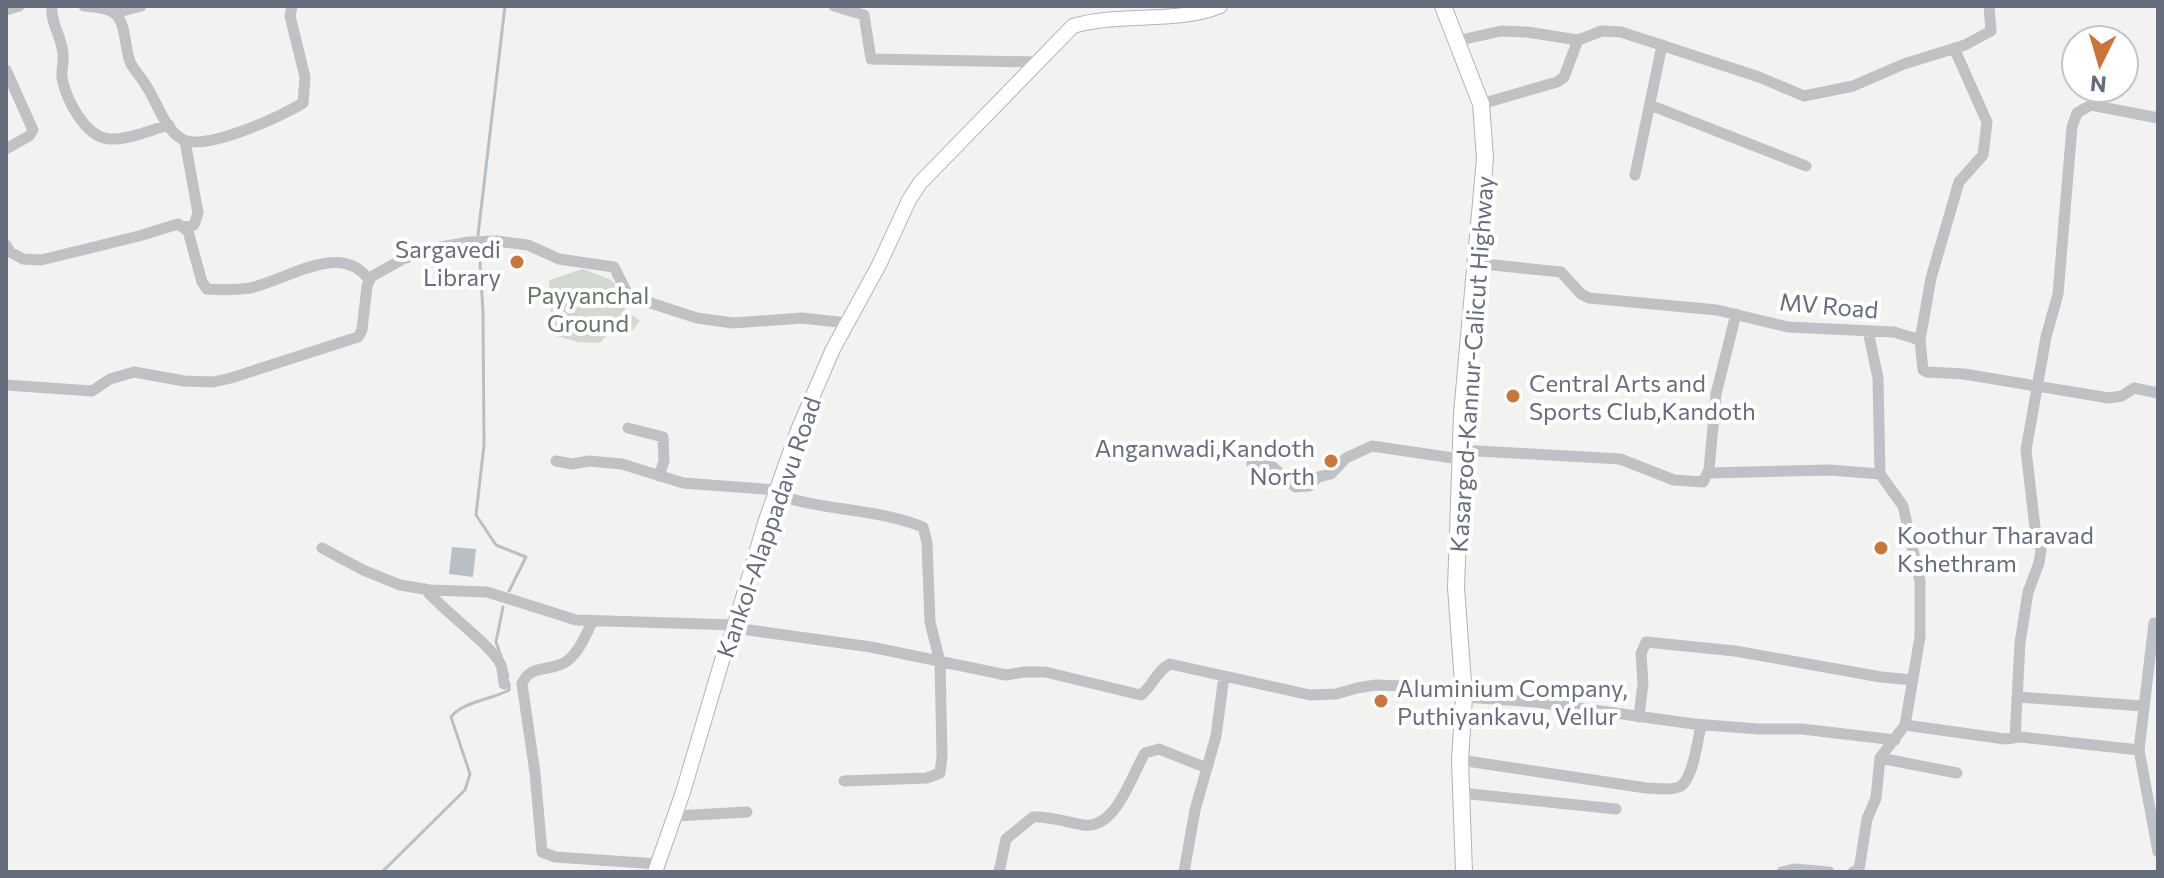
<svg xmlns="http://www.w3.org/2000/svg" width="2164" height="878" viewBox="0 0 2164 878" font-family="Commissioner,sans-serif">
<rect width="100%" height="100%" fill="#f2f3f0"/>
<path fill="#d3d9d1" d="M583,269c30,12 36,8 42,41l15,11 -9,11 -10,1 -8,-5 -13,15 -22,-1 -22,-6 -4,-8 -3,-48z"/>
<path fill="#b9c0c5" d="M452,547l24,2 -3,28 -24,-3z"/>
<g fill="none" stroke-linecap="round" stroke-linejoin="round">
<path stroke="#b9c0c5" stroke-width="3" d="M478,235l27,-229
M479,246l4,66 1,133 -8,70 20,30 30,12 -17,34
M503,607l-7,35 12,34
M382,872l83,-82 5,-16 -19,-57c13,-16 40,-17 58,-27v-7"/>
<g stroke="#b2b4b8" stroke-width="16">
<path id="major" d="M655,872l28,-80 40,-135 9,-22 33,-112 33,-93 35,-81 46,-84 30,-65 11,-17 153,-157c47,-14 103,-2 147,-20"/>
</g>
<g stroke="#b2b3b7" stroke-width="18">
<path id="highway" d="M1443,6l38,98 4,54 -23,256 -4,120 -2,53 8,110 -4,63 4,112"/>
</g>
<path stroke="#bfc1c4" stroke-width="11" d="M52,6c-2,17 10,31 11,48 1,8 -2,17 -1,24 4,21 23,59 47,61 19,1 41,-9 60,-14
M84,6c10,1 22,1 30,7 13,9 10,37 17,51 4,7 10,13 14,20 12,17 19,45 37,55 23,13 100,-23 121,-36l2,-26 -15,-61 2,-10
M834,6l30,9 7,44 167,3
M6,10l13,-4
M115,13l26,-7
M1456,41l45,-10 26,1 51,8
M6,70l27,60 -4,6 -23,13
M1481,104l76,-22 7,-5 14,-37 24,-9 19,1 138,45 45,19 49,-10 51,-22 61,-19 26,-14 -2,-25
M1650,105l156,61
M1635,175l27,-130
M183,227l11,-2 4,-12 -13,-72
M6,245l4,7 13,7 18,1 98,-24 39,-12 10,7 14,51 5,7c14,1 29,1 43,-1 38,-8 91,-48 119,-8
M1474,263l87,9 20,22 8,4 128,12 71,17 106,5 26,8 3,30 4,2 37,2 145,24 13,-2 12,-8 24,5
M1868,331l10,47 2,96 23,32 17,75v56l-15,88 100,14 16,-2 118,13 19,102
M1920,340l11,-62 28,-96 24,-27 4,-33 -33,-74
M6,385l86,6 18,-12 24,-7 50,9 29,1 18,-4 127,-41 4,-7 5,-44 4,-9 32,-18 27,-10 39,-7 27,-1 32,4 31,14 55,8 13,26 5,4 65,21 36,5 69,-5 45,5
M628,428l35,9 1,24 -5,15
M1461,450l159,9 54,21 29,2 6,-12 7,-76 20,-80
M556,461l16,3 17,-3 33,3 61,19 93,7
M1252,464l21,3 22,20 14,-1 9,-9 13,-3 15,-16 26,-12 88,13
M1708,473l121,-3 51,4
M775,494c48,17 101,14 148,33l4,16 3,79 10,40 2,94 -2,17 -13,5 -83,3
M322,548l41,22 37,15 30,5 57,2 89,28 159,5
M425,589c17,21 68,57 76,76 2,6 2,13 3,19
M592,622c-6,13 -13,30 -25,39 -16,12 -37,2 -45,23l13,89 7,79 13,5 103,7
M734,628l137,19 135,28 18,-3h21l96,23c12,-9 15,-24 29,-31l140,31 26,-1 21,-6 19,-3 88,3
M1464,697l72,5 158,22 65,5h43l93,11
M2017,697l126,9
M1639,717l4,-34 -2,-29 5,-12 89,9 146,26 32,3
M2015,738l5,-95 8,-51 11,-29 2,-13 -5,-14 -10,-86 20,-113 12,-43 14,-167 5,-14 14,-8 67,13
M2139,750l15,-127 4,1
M1880,758l77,15
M1460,760l186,28c10,0 24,3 33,-1 14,-6 19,-48 22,-62
M1461,793l155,16
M675,816l72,-4
M999,872l7,-33 27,-22c17,-1 33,5 50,8 33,5 48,-49 62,-72l14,-4 48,19
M1184,872l11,-62 21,-74 8,-60
M1782,872l12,-3 35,3
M1853,872l6,-2 8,-51 9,-21 4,-40 25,-33"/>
<use href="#major" stroke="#fff" stroke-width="14"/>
<use href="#highway" stroke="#fff" stroke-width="16"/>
</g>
<g fill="#cb7638" stroke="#fff" stroke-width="3">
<circle cx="517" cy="262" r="8"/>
<circle cx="1513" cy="396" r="8"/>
<circle cx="1331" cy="461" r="8"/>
<circle cx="1881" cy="548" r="8"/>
<circle cx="1381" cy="701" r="8"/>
</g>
<g text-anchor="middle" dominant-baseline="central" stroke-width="8" stroke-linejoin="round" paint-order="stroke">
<g font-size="24" fill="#666e7d" stroke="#fff" text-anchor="start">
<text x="501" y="248" text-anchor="end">Sargavedi<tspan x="501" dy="28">Library</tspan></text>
<text x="1529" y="382">Central Arts and<tspan x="1529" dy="28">Sports Club,Kandoth</tspan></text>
<text x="1315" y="447" text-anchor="end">Anganwadi,Kandoth<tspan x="1315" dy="28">North</tspan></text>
<text x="1897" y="534">Koothur Tharavad<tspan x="1897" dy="28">Kshethram</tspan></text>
<text x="1397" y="687">Aluminium Company,<tspan x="1397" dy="28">Puthiyankavu, Vellur</tspan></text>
</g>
<g font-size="24" fill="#647564" stroke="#fff">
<text x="588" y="294">Payyanchal<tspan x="588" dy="28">Ground</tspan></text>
</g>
<g font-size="24" fill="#666e7d" stroke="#fff">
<text transform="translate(1829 305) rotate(5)">MV Road</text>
<text transform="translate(1471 364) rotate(-86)">Kasargod-Kannur-Calicut Highway</text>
<text transform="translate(768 527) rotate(-71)">Kankol-Alappadavu Road</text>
</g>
</g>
<rect width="2164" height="878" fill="none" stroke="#666e7d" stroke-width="16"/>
<g transform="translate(2100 64) rotate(185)"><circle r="38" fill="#ffffff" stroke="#c2c5cb" stroke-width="2"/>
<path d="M0-6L14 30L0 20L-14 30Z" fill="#cb7638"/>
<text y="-12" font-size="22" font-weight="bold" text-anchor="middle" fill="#666e7d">N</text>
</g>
</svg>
